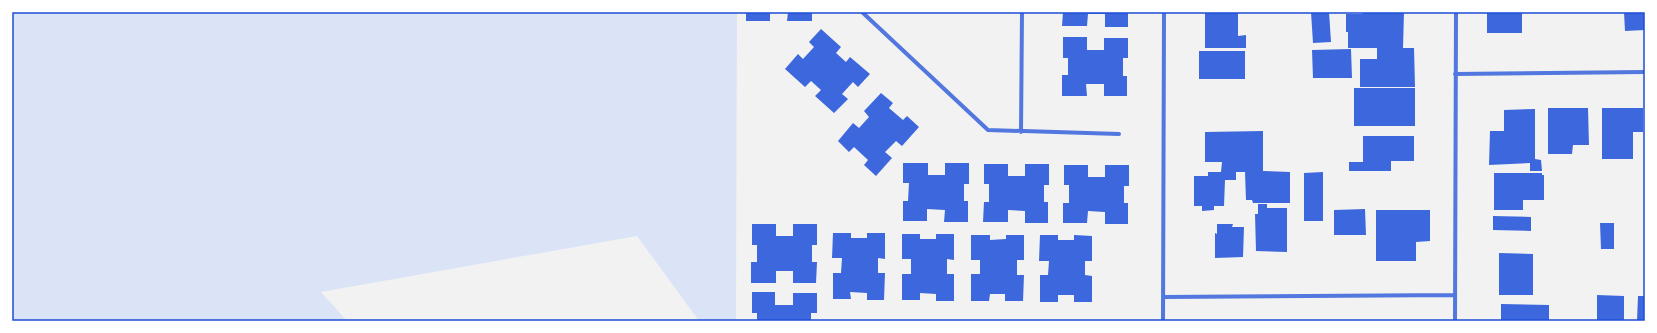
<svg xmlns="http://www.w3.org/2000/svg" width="1657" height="333" viewBox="0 0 1657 333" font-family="Inter,sans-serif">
<rect width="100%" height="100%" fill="#f2f2f2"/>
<path fill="#dbe4f7" d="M12,12h725l-1,309h-37l-62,-85 -316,56 26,29h-335z"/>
<path fill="#3d67dc" d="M746,12h24v9h-24z
M788,12h24v9h-25z
M1063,12h65v15h-23v-13h-17l-1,12h-25z
M1205,12h33v24l8,-1v13h-41z
M1311,12h18l2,30 -18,1z
M1363,12h41l-1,36h11l1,39h-55v-28h17v-11h-29v-16h-2v-18h17z
M1487,12h35v21h-35z
M1624,12h21v18l-20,1z
M821,29l20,18 -5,6 10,9 4,-5 20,17 -12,13 -5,-5 -11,12 6,5 -14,14 -19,-17 6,-6 -10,-9 -6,6 -20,-18 13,-15 5,5 11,-12 -5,-5z
M1063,37h24v13h17v-12h24v20h-5v18h4v20h-23v-12h-18l1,12h-25v-21h6v-17h-5z
M1351,49l1,29h-39l-1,-28z
M1199,51h46v28h-46z
M1354,88h61v38h-61z
M881,93l12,10 -4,5 14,12 4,-4 12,11 -17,19 -6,-5 -11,11 7,6 -16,18 -12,-11 4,-5 -14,-13 -5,5 -11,-11 15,-18 6,5 10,-11 -5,-6z
M1548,108h40l1,37h-16l-1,9h-24z
M1602,108h41v24h-10v27h-31z
M1535,109v50l6,1 1,11h-12v-8l-41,2 1,-34h14v-21z
M1263,131v40l27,1v31h-37l-1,-3h-6l-1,-28h-9v8h-11l-1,26h-10v4l-12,1v-5h-8v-30h14v-4h13l1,-10h-17v-30z
M1363,136h51v25h-23v10h-42v-9h14z
M903,163h25v12h17v-12h24v21h-5v17h4v21h-24l1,-12 -18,-1v12h-24v-20h5l1,-18h-6z
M984,164h24v12h17v-12h24v21h-5v17h4v21h-23v-12l-17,-1v12h-25l1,-20h5v-18h-5z
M1064,165h24v12h17v-12h24v21h-5v17h4v21h-23v-12l-17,-1 -1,12h-24v-20h6v-18h-5z
M1323,172v49h-19v-48z
M1494,173h48v2h2v25h-21v10h-29z
M1258,204h9v4h20v44l-31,-1 -1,-37h3z
M1365,209l1,26h-32v-25z
M1376,210h54v31l-14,1v19h-40z
M1493,216l38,1v14l-38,-1z
M1600,223h14v26h-13z
M752,224h24v12h17v-12h24v21h-5v17h5l-1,21h-23v-12h-17v12h-25v-21h6v-17h-5z
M1217,224h16l-1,3h12l-1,30 -28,1v-25l2,1z
M833,233h18v5h16v-5h18v26l-7,-1v15h7l-1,27h-17v-7l-17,-1 1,7h-18v-26h8l1,-15h-10z
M902,234h18v5h16v-5h18v26l-7,-1v15h7v27h-18v-7l-16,-1v7h-18v-26h9v-15h-9z
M971,235h19v5l16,-1v-4h18v25h-7v15h7l-1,26h-18v-7h-15l-1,7h-18v-27h9v-14h-9z
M1040,235h18v5h16v-5l18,1v25h-7v14l7,1v26h-18v-7h-16v7h-18v-27h8l1,-14h-10z
M1499,253l34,1v41h-34z
M752,292h23v13h18v-12h24v20h-6v8h-54v-8h-5z
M1597,295l27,1v25h-27z
M1638,296h7v25h-8z
M1501,304l48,1v16h-48z"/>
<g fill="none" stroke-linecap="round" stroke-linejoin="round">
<path stroke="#5277de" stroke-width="4" d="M862,12l126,118 131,4
M1455,74l190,-2
M1021,132l1,-120
M1163,297l292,-2
M1163,321l1,-309
M1455,321l1,-309"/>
</g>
<rect width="1657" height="333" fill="none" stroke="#ffffff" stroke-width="26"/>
<rect x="13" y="13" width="1631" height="307" fill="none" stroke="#1d4ed8" stroke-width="1.5"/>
</svg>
